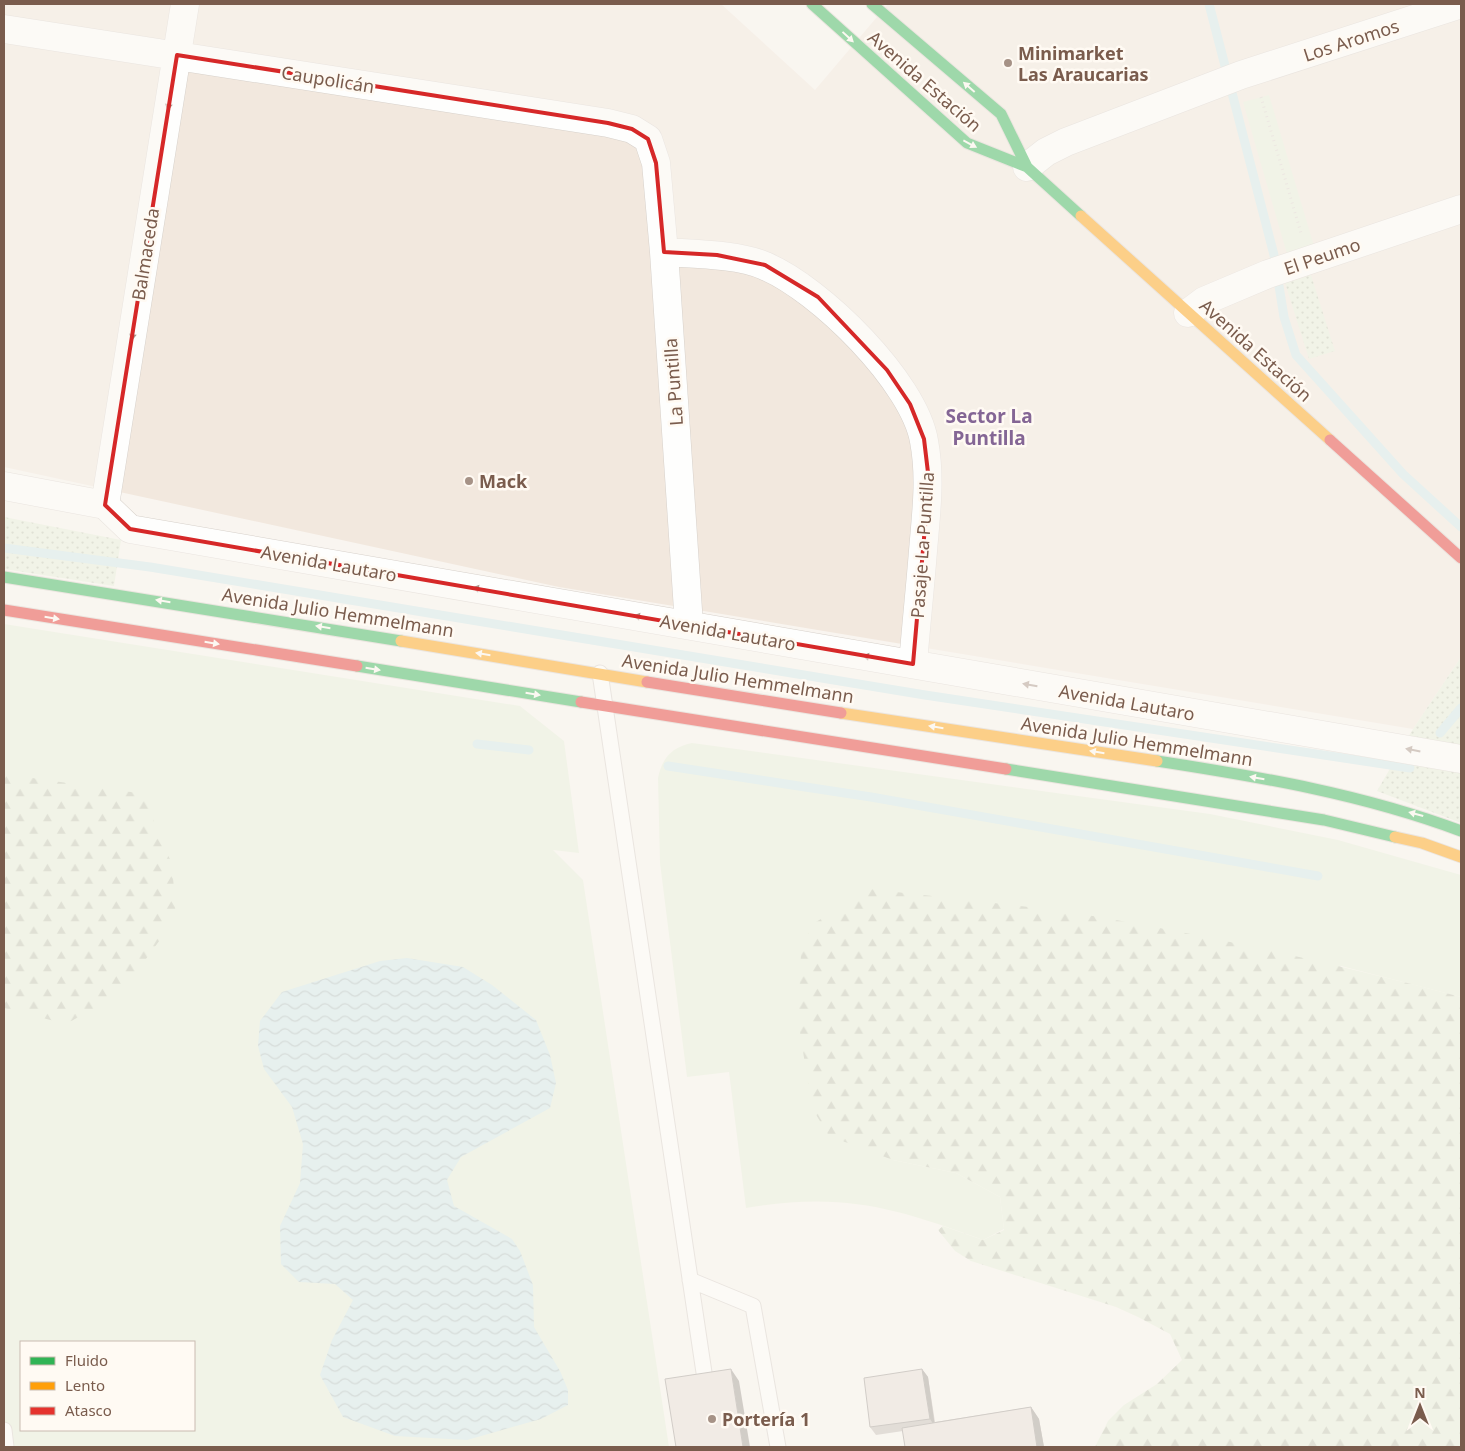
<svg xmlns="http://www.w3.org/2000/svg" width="1465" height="1451" viewBox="0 0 1465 1451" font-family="'Noto Sans',sans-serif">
<defs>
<pattern id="forest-firs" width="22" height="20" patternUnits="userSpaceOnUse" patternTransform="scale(1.25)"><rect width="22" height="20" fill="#e7f0db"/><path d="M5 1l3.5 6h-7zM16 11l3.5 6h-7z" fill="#c0c6b4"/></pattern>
<pattern id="park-dots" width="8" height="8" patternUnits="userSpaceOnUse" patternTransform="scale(1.25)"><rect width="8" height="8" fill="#e7f0db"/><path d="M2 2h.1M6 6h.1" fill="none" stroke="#c0c6b4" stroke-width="1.8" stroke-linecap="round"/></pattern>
<pattern id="water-waves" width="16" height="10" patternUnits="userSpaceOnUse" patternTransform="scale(1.25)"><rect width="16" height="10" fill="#d0e8ea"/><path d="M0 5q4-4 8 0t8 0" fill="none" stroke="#aebfc0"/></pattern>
</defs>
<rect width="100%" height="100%" fill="#f9f5f0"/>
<path fill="#f2e8de" d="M4,4h717l94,86 73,-86h573v653l-48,72 -854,-142 -555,-120z"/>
<path fill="#e7f0db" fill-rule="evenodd" d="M1269,95l45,151 -27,8 -44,-152z
M4,624l516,82 44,35 15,112 -26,-3 30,30 86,567h-664zM21,1342h173v88h-173z
M692,743l518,71 128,26 123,35v122l-120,-31 -448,194 63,13 44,24 4,32 -21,11c-90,-33 -141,-48 -237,-32l-17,-136 -42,5 -27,-214 -2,-85c4,-20 14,-31 34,-35z"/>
<path fill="url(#forest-firs)" d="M4,774l148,21 2,34 18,34 4,55 -33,45 -36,38 -41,23 -62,-16z
M870,889c76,9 154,16 229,28 122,21 243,48 362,80v450h-366l13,-26 16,-16 33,-21 25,-24 -12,-26 -32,-17 -22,-10 -145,-46 -16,-10 -17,-21 5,-4 40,14 21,-10 -4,-33 -44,-24 -63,-13 -64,-24 -17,-28 -14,-88 3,-67 10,-28z"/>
<path fill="url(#park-dots)" d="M1311,275l24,76 -26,8 -24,-76z
M4,517l117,23 -7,46 -110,-17z
M1461,657v166l-84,-32 36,-62z"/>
<path fill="url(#water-waves)" d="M407,958l56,9 29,18 44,35 14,35 6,28 -6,25 -89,49 -14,23 7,26 58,33 8,12 13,34 1,42 26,44 8,19v15l-27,14 -74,21 -72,-4 -52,-19 -23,-42 12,-35 21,-40 -18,-16 -36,-2 -18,-18 -1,-38 20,-43 3,-39 -11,-37 -28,-38 -6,-23 2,-25 22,-29 98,-31z"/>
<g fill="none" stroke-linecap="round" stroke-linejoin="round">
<path stroke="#d0e8ea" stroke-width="9" d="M1209,4l65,251 10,62 12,38 107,119 58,53
M4,548l146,19 775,128 485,73
M1440,733l21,-25
M477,744l52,6
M668,766l203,31 447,79"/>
<g stroke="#d7d1cb" stroke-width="17">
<path id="lane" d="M600,673l106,713
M690,1280l63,26 25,141
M4,1430l2,17"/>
</g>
<g stroke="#d7d1cb" stroke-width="29">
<path id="street" d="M4,29l604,94 24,6 16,10 8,24 8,89 25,373
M1027,167l19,-15 20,-10 175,-67 220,-71
M664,252c29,2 75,2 101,14 55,23 149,116 159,175 7,37 2,73 -1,110 -3,38 -7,75 -10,113
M1188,313l16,-12 64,-27 193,-65
M4,486l101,19 25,24 1331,230
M105,505l80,-501"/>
</g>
<g stroke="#d9d2cb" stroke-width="13">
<path id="fast" d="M812,4l155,139 60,24 54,49
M872,4l129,110 26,53
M4,577l397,64
M357,666l224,36
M1157,761c104,16 205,33 304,70
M1006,769l318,51 71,17"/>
</g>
<g stroke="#d9d2cb" stroke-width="13">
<path id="slow" d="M1081,216l249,224
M401,641l246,41
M841,713l316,48
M1395,837l27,6 39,14"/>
</g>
<g stroke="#d9d2cb" stroke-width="13">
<path id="jam" d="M1330,440l131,118
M4,610l353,56
M647,682l194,31
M581,702l425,67"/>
</g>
<path stroke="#dcd5d0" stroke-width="3" stroke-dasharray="1 4" stroke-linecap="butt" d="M1261,97l40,136"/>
<use href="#lane" stroke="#fefefd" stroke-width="15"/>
<use href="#street" stroke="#fefefd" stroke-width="28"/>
<use href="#fast" stroke="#30b455" stroke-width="11"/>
<use href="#slow" stroke="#ff9f0a" stroke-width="11"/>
<use href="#jam" stroke="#e5322d" stroke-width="11"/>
</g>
<path fill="#c6bfb9" d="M922,1369l6,8 7,45 96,-15 8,12 5,28h-139l-2,-16 -27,4 -6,-8z"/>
<path fill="#a19b96" d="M731,1369l8,12 11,66h-7z
M922,1369l6,8 7,50 -5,-8z
M1031,1407l8,12 5,28h-7z"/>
<path fill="#e6ded7" stroke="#a19b96" d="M731,1369l12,78h-67l-11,-68z
M922,1369l8,50 -60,8 -6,-49z
M1031,1407l6,40h-132l-3,-19z"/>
<defs><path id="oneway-solid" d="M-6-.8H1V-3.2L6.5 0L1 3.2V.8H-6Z" transform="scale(1.25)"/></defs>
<g fill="#fffaf3">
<use href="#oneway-solid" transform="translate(848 37) rotate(43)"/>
<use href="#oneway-solid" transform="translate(969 87) rotate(-139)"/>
<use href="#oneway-solid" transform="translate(970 144) rotate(28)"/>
<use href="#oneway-solid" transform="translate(163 601) rotate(-171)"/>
<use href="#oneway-solid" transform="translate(52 618) rotate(9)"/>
<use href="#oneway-solid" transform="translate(323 627) rotate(-171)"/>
<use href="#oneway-solid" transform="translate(212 643) rotate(9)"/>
<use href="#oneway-solid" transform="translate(483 654) rotate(-171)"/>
<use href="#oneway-solid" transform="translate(373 669) rotate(9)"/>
<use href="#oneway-solid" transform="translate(533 694) rotate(9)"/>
<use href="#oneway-solid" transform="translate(936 727) rotate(-171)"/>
<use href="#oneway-solid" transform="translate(1097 752) rotate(-171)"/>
<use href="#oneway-solid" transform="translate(1257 778) rotate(-170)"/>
<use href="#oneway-solid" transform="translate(1416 814) rotate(-165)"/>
</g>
<g fill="#a8958b">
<use href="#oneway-solid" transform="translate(169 103) rotate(99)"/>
<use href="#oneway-solid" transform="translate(133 333) rotate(99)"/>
<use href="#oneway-solid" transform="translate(480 589) rotate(-170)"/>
<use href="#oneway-solid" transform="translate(641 617) rotate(-170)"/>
<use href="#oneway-solid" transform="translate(870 657) rotate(-170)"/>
<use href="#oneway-solid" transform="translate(1030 685) rotate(-170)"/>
<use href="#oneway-solid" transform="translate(1413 750) rotate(-169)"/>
</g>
<path d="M0 0H1465V1451H0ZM177,55l431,68 24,6 16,10 8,24 8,89 53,3 48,10 53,32 69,73 23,34 14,35 5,42 -16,183 -783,-135 -25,-24z" fill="#f9f5f0" fill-opacity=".55" fill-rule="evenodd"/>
<path fill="none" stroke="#d62828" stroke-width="4" stroke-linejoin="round" d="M177,55l431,68 24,6 16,10 8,24 8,89 53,3 48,10 53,32 69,73 23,34 14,35 5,42 -16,183 -783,-135 -25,-24z"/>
<g fill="#a69286" stroke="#fffaf3" stroke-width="2">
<circle cx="1008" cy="63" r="5"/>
<circle cx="469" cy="481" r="5"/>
<circle cx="712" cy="1419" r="5"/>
</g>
<g text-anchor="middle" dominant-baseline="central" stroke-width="5" stroke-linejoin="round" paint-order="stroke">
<g font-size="18" fill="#7a5c4d" stroke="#fffaf3">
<text transform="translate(1351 40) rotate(-18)">Los Aromos</text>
<text transform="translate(328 79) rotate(9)">Caupolicán</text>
<text transform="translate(925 81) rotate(41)">Avenida Estación</text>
<text transform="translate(145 254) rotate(-81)">Balmaceda</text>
<text transform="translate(1322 256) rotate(-19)">El Peumo</text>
<text transform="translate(1256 350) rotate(42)">Avenida Estación</text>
<text transform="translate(673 382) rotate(-94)">La Puntilla</text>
<text transform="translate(922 545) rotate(-86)">Pasaje La Puntilla</text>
<text transform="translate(329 563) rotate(10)">Avenida Lautaro</text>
<text transform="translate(338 612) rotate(9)">Avenida Julio Hemmelmann</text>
<text transform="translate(728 632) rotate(10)">Avenida Lautaro</text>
<text transform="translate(738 678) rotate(9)">Avenida Julio Hemmelmann</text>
<text transform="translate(1127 702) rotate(10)">Avenida Lautaro</text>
<text transform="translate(1137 741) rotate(9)">Avenida Julio Hemmelmann</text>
</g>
<g font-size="18" font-weight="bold" fill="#7a5c4d" stroke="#fffaf3" text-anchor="start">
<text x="1018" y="53">Minimarket<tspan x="1018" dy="21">Las Araucarias</tspan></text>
<text x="479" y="481">Mack</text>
<text x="722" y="1419">Portería 1</text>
</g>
<g font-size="19" font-weight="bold" fill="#846695" stroke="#fffaf3">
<text x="989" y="416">Sector La<tspan x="989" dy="22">Puntilla</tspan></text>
</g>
</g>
<rect width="1465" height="1451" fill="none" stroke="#7a5c4d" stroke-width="10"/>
<rect x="20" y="1341" width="175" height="90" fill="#fffaf3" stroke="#cabbb1"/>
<rect x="30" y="1357" width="25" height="8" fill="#30b455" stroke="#cabbb1"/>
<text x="65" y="1366" font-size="15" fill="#7a5c4d">Fluido</text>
<rect x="30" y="1382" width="25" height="8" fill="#ff9f0a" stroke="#cabbb1"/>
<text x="65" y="1391" font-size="15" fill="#7a5c4d">Lento</text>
<rect x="30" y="1407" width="25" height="8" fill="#e5322d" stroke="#cabbb1"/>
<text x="65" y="1416" font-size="15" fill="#7a5c4d">Atasco</text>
<g transform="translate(1420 1406)" stroke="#fffaf3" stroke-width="4" paint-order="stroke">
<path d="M0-4L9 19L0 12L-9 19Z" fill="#7a5c4d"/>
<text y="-8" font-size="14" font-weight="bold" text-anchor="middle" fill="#7a5c4d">N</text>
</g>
</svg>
